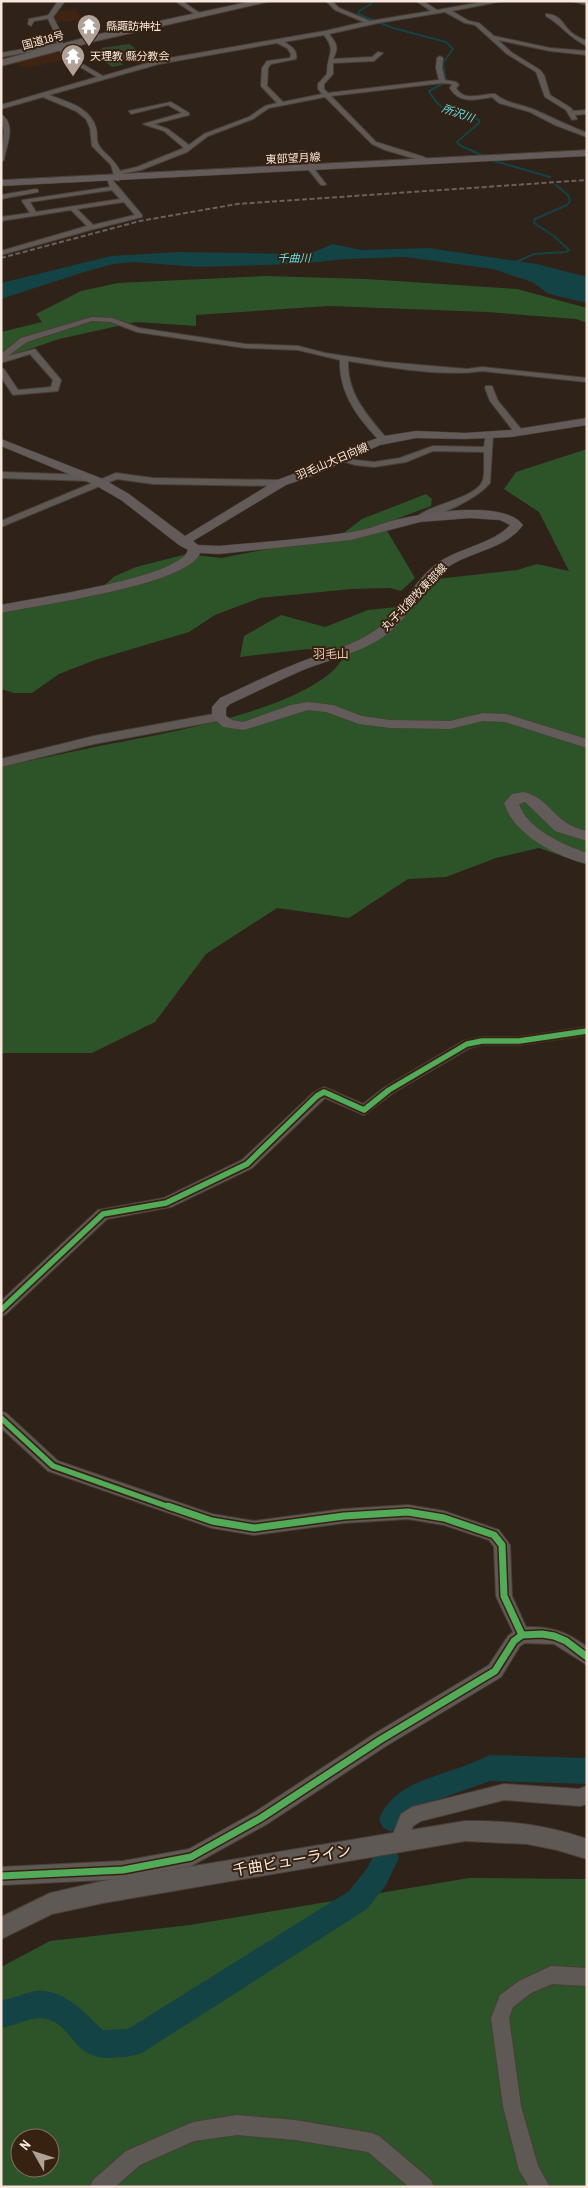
<svg xmlns="http://www.w3.org/2000/svg" width="588" height="2188" viewBox="0 0 588 2188" font-family="'Archivo Narrow','Noto Sans JP',sans-serif">
<rect width="100%" height="100%" fill="#2f2219"/>
<path fill="#3f2511" d="M76,10l6,10 -27,2 -2,-4v-3l4,-4z
M55,52l13,7 -40,9 -14,-5z"/>
<path fill="#31472c" d="M129,44l14,10 -11,3 3,2 -13,3 1,3 -11,2 -18,-13 10,-2 -3,-4z"/>
<path fill="#2d5329" fill-rule="evenodd" d="M265,276l101,3 151,10 70,19v15l-11,-4 -89,-7 -158,-6 -133,9v11l-60,-4 -77,17 -58,20v-27l41,-10 -6,-8 45,-23 37,-8z
M587,449v416l-48,-17 -43,10 -50,19 -38,2 -59,39 -72,-10 -71,46 -51,68 -63,31h-91v-286c33,-7 65,-14 98,-21 56,-11 219,-37 245,-90l-36,-7 -68,8 4,-21 37,-21 44,12 43,-17 48,-5 21,-26 80,-9 20,-6 32,7 -30,-59 -35,-23 12,-17z
M426,494l6,5 -1,7 -48,18 32,54 -14,13 -11,-3 -39,1 -91,9 -45,17 -26,17 -94,28 -36,14 -27,19h-18l-13,-4v-77l91,-16 23,-20 21,-9 51,-13 34,4 120,-23 21,-16z
M469,1878l118,1v308h-586v-220l49,-26 140,-16zM20,2138h30v30h-30z"/>
<path fill="#144346" d="M332,244l30,6 66,-2 109,16 50,13v26l-38,-9 -17,-12 -39,-13 -88,-12 -58,2 -51,5 -98,3 -64,-5 -21,2 -29,8 -83,27v-16l110,-27 68,-4 120,2 18,-3z"/>
<g fill="none" stroke-linecap="round" stroke-linejoin="round">
<path stroke="#144346" stroke-width="2" d="M370,1l1,3 -12,7 -1,3 35,14 53,14 7,7 -10,14 3,19 -17,9c12,23 27,22 50,29v3l-22,19 4,4 25,11
M491,160l59,17
M516,262l18,-8 32,-2 3,-2 -15,-14 -20,-13 1,-4 32,-14 3,-4 -2,-6 -12,-10"/>
<path fill="#144346" fill-rule="evenodd" d="M490,1755l97,3v26l-97,-3 -62,22 -15,10 -12,15 -9,4 -9,-4 -4,-9c13,-30 39,-37 67,-47 15,-4 30,-11 44,-17z
M386,1845l9,4 4,9 -13,27 -19,24 -225,144c-11,4 -20,4 -31,5 -39,1 -36,-31 -64,-39 -15,-4 -31,7 -46,9v-28c12,-1 23,-7 35,-9 27,-3 49,22 67,39l25,-1 221,-138 19,-24 9,-18z"/>
<g stroke="#493e36" stroke-width="2">
<path id="minor" d="M175,1h7l22,15 -5,1z
M326,1h6l7,7 31,13 61,-10 -15,-10h7l14,9 51,-9h15l-51,10 17,10 10,2 15,13 56,12 37,3v4l-37,-4 -52,-11 13,12 29,18 4,5 6,20 21,13 2,3 14,-1v4l-12,1 2,4 -5,1 -6,-10 -21,-13 -9,-25 -29,-18 -32,-29 -10,-2 -20,-11 -67,11 -49,11c8,10 10,13 4,25l39,-2 6,-5 5,1 -9,8 -41,2v11l-9,10v5l4,4 111,-13 -3,-12 1,-10 3,-2 3,2 -1,10 3,12 11,2 3,3 -3,3c9,15 26,5 39,6 12,10 26,10 40,16 18,8 34,16 52,23v4l-32,-12 -25,-13 -31,-9 -7,-6c-16,3 -33,7 -42,-9l2,-4 -10,-1 -111,13 45,46 48,15 6,4v2l-45,-13 -13,-6 -47,-47 -56,11 -16,11 -45,17 -21,16 -46,18 -20,4v5l-3,2 -3,-2 -4,-14 -19,-19 -2,-18 -4,-9 -10,-8 -33,-14 -42,12v-4l96,-28 -34,-20 -5,-10 -57,10v-4l58,-10 8,12 36,21 55,-16 167,-29 39,-9 -29,-12zM324,35c13,17 3,18 3,39l-9,10v5l4,5 -39,8 -16,-16 1,-18 3,-4 25,-5c2,-9 -5,-13 -12,-17zM277,43l10,5 4,6 -1,4 -23,3 -5,7 -1,18 16,17 -12,3 -16,11 -45,17 -15,11 -21,-16 -14,-5 35,-9v-2l-18,-11 -42,9 2,3 37,-9 14,8 -39,11 21,7 20,17 -47,19 -17,4c-5,-11 -13,-15 -20,-24 -5,-6 -2,-13 -4,-19 -6,-21 -29,-26 -47,-33l110,-31z
M572,1h15v4z
M546,14c15,0 17,12 26,19 4,3 10,6 15,8v5c-19,-9 -24,-20 -41,-30z
M50,15l2,3 -18,3 -3,5 -3,-2 1,-5z
M1,114c16,11 5,31 3,46l-3,2 3,-30z
M300,151h4l14,16v2l-3,1 11,14 -1,1h-4l-13,-16v-2l3,-1 -11,-13z
M110,177l32,38v2l-48,12 -93,26v-4l86,-25 -16,-16 -70,11v-4l29,-4 -8,-12 1,-1 87,-13 -3,-8zM112,190l8,9 -84,13 -6,-10zM124,202l11,13 -42,10 -16,-16z
M36,189l2,1v2l-37,7v-4z
M92,317l20,1 27,10 106,16 53,2 27,7 60,9 82,7 15,-2 105,11v4l-105,-11c-39,6 -95,-4 -134,-10 -1,34 20,55 40,79l-4,2c-6,-2 -10,-7 -14,-12 -18,-20 -31,-43 -30,-70l-42,-10 -53,-2 -108,-16 -26,-10 -19,-1 -65,21 -19,14 27,-7 26,31 -3,11 -45,4 -12,-18v-8h3l14,21 33,-3 2,-7 -23,-26 -26,8h-3v-8l20,-16z
M486,386h6l6,15 23,28v4h-6l-25,-32 -5,-13z
M486,433l7,2 -3,48c-14,17 -49,31 -70,38l-4,-3c12,-14 61,-19 67,-38 2,-8 1,-19 1,-28l-51,-1 -27,11 -32,5 -19,-2 -22,-7 4,-3 18,5 19,2 26,-4 33,-12 51,1z
M1,472l89,3 4,3 -4,3 -89,-3z
M116,473l37,5 125,2 4,3 -4,3 -125,-2 -36,-5 -116,48v-6z
M587,1027v8l-68,10h-37l-12,3 -77,45 -29,22 -39,-17 -73,70 -81,39 -64,12 -101,95 -5,2v-15l97,-91 66,-12 78,-38 71,-67 11,-6 39,17 22,-17 78,-46 19,-4h37z
M1,1412l5,1 52,48 154,53 42,7 90,-12 64,-4 36,6 55,19 11,15 2,51 14,31c25,-1 41,5 61,20v18l-33,-21 -29,-1 -5,3 -19,31 -115,69 -119,78 -76,42 -68,13 -122,6v-18l122,-6 66,-12 66,-37 119,-78 115,-69 19,-29 5,-4 -17,-36 -2,-49 -5,-7 -45,-15 -36,-6 -64,4 -90,12 -42,-7 -164,-57 -47,-43z
M504,1784l75,5 8,-3v18l-7,2 -76,-6 -83,21 -8,5 -8,22 -6,3 -6,-3 -3,-6 11,-28 11,-7z
M551,1966l36,2v18l-35,-2 -21,9 -18,14 -4,11 12,88 17,60 12,21h-21l-10,-17 -16,-64 -12,-88 9,-23 19,-14z
M237,2115l58,5 77,13 7,3 52,44 3,7h-25l-41,-35 -73,-12 -58,-5 -43,6 -54,24 -25,22h-25l3,-7 33,-29 67,-29z"/>
</g>
<g stroke="#493e36" stroke-width="2">
<path id="tertiary" d="M58,1h7l-12,16 9,18 1,13 -3,2 -3,-2 -1,-13 -9,-18z
M219,713l4,1 2,3 -2,3 -129,24 -93,23v-8l93,-23z
M465,1821c42,-1 82,4 122,18v20l-30,-9 -30,-6 -62,-3 -362,62 -51,11 -51,25v-22l49,-24 53,-12z"/>
</g>
<g stroke="#493e36" stroke-width="1">
<path id="secondary" d="M587,150v6l-586,30v-6z
M587,418v7l-76,12 -46,2 -49,-1 -36,7 -68,31 -26,9 -93,56 5,4 21,1c44,-4 89,-7 132,-14 16,-2 29,-8 44,-12 28,-7 109,-21 128,5 -17,24 -52,26 -75,42 -24,17 -38,50 -62,68 -25,18 -55,24 -83,35 -25,11 -49,23 -73,34l-4,4v8l6,4 11,2 48,-17 17,-3 25,3 29,11 28,4 60,1 33,-8 23,1 81,25v9l-82,-26 -22,-1 -33,8 -60,-1 -31,-4 -33,-12 -18,-2 -64,20 -21,-3 -11,-10v-10l8,-9c24,-11 48,-23 73,-33 28,-12 59,-18 84,-36 23,-17 39,-52 62,-67 21,-14 55,-19 71,-37l-10,-5 -30,-2 -50,4 -69,18 -132,14 -19,-1c-11,32 -163,52 -199,60v-8c32,-7 179,-27 187,-55l-9,-5 -58,-45 -26,-15 -94,-39v-7l102,40 26,15 56,42 92,-56 27,-10 56,-26 24,-8 32,-5 49,2 46,-3z
M524,792c28,7 29,32 63,39v10l-32,-10 -30,-29 -6,2c8,25 45,41 68,49v11c-31,-8 -73,-29 -83,-61l8,-9z"/>
</g>
<g stroke="#493e36" stroke-width="2">
<path id="trunk" d="M253,1h18l-175,40 -95,25v-6l94,-25z"/>
</g>
<use href="#minor" fill="#5f5956" fill-rule="evenodd"/>
<use href="#tertiary" fill="#5f5956" fill-rule="evenodd"/>
<use href="#secondary" fill="#625b59" fill-rule="evenodd"/>
<use href="#trunk" fill="#645c58" fill-rule="evenodd"/>
<path stroke="#68615c" stroke-width="2" stroke-dasharray="5 2.5" stroke-linecap="butt" d="M1,258l139,-37 97,-17 350,-24"/>
<g stroke="#372111" stroke-width="9">
<path id="cycleway-far1" d="M1,1310l102,-96 63,-11 81,-39 70,-68 7,-4 40,18 25,-20 78,-46 15,-3h37l68,-10
M1,1418l52,48 119,42"/>
</g>
<g stroke="#372111" stroke-width="10">
<path id="cycleway" d="M168,1506l44,15 42,7 90,-12 64,-4 36,6 50,17 8,10 2,51 18,39
M1,1876l122,-6 68,-13 70,-39 119,-78 115,-69 19,-30 8,-6 20,-1 12,2 12,5 21,16"/>
</g>
<use href="#cycleway-far1" stroke="#51ab58" stroke-width="5.5"/>
<use href="#cycleway" stroke="#51ab58" stroke-width="7"/>
</g>
<defs>
<g id="temple-pin" transform="scale(1.25)"><path d="M0 17L-7.5 6A9.5 9.5 0 1 1 7.5 6Z" fill="#b1a298" stroke="#372111"/><path d="M0-6L5-2H3V0L6.5 2.5H4V6H1.5V3h-3V6H-4V2.5H-6.5L-3 0V-2H-5Z" fill="#fff"/></g>
</defs>
<g fill-rule="evenodd">
<use href="#temple-pin" x="89" y="26"/>
<use href="#temple-pin" x="73" y="56"/>
</g>
<g text-anchor="middle" dominant-baseline="central" stroke-width="4" stroke-linejoin="round" paint-order="stroke">
<g font-size="11" fill="#f7e7dd" stroke="#372111" text-anchor="start">
<text x="106" y="26">縣諏訪神社</text>
<text x="90" y="56">天理教 縣分教会</text>
</g>
<g font-size="11" fill="#f7e7dd" stroke="#372111">
<text transform="translate(43 40) rotate(-15)">国道18号</text>
<text transform="translate(293 158) rotate(-3)">東部望月線</text>
<text transform="translate(332 461) rotate(-23)">羽毛山大日向線</text>
<text transform="translate(414 597) rotate(-46)">丸子北御牧東部線</text>
</g>
<g font-size="11" font-style="italic" fill="#59e5f3" stroke="#372111">
<text transform="translate(458 113) rotate(19)">所沢川</text>
<text x="294" y="258">千曲川</text>
</g>
<g font-size="12" fill="#e4c6b3" stroke="#372111">
<text x="331" y="654">羽毛山</text>
</g>
<g font-size="15" fill="#f7e7dd" stroke="#372111">
<text transform="translate(292 1860) rotate(-10)">千曲ビューライン</text>
</g>
</g>
<rect width="588" height="2188" fill="none" stroke="#f7e7dd" stroke-width="5"/>
<g transform="translate(35 2153) rotate(309)"><circle r="24" fill="#372111" stroke="#847063"/>
<path d="M0-4L9 19L0 12L-9 19Z" fill="#b1a298"/>
<text y="-8" font-size="14" font-weight="bold" text-anchor="middle" fill="#f7e7dd">N</text>
</g>
</svg>
